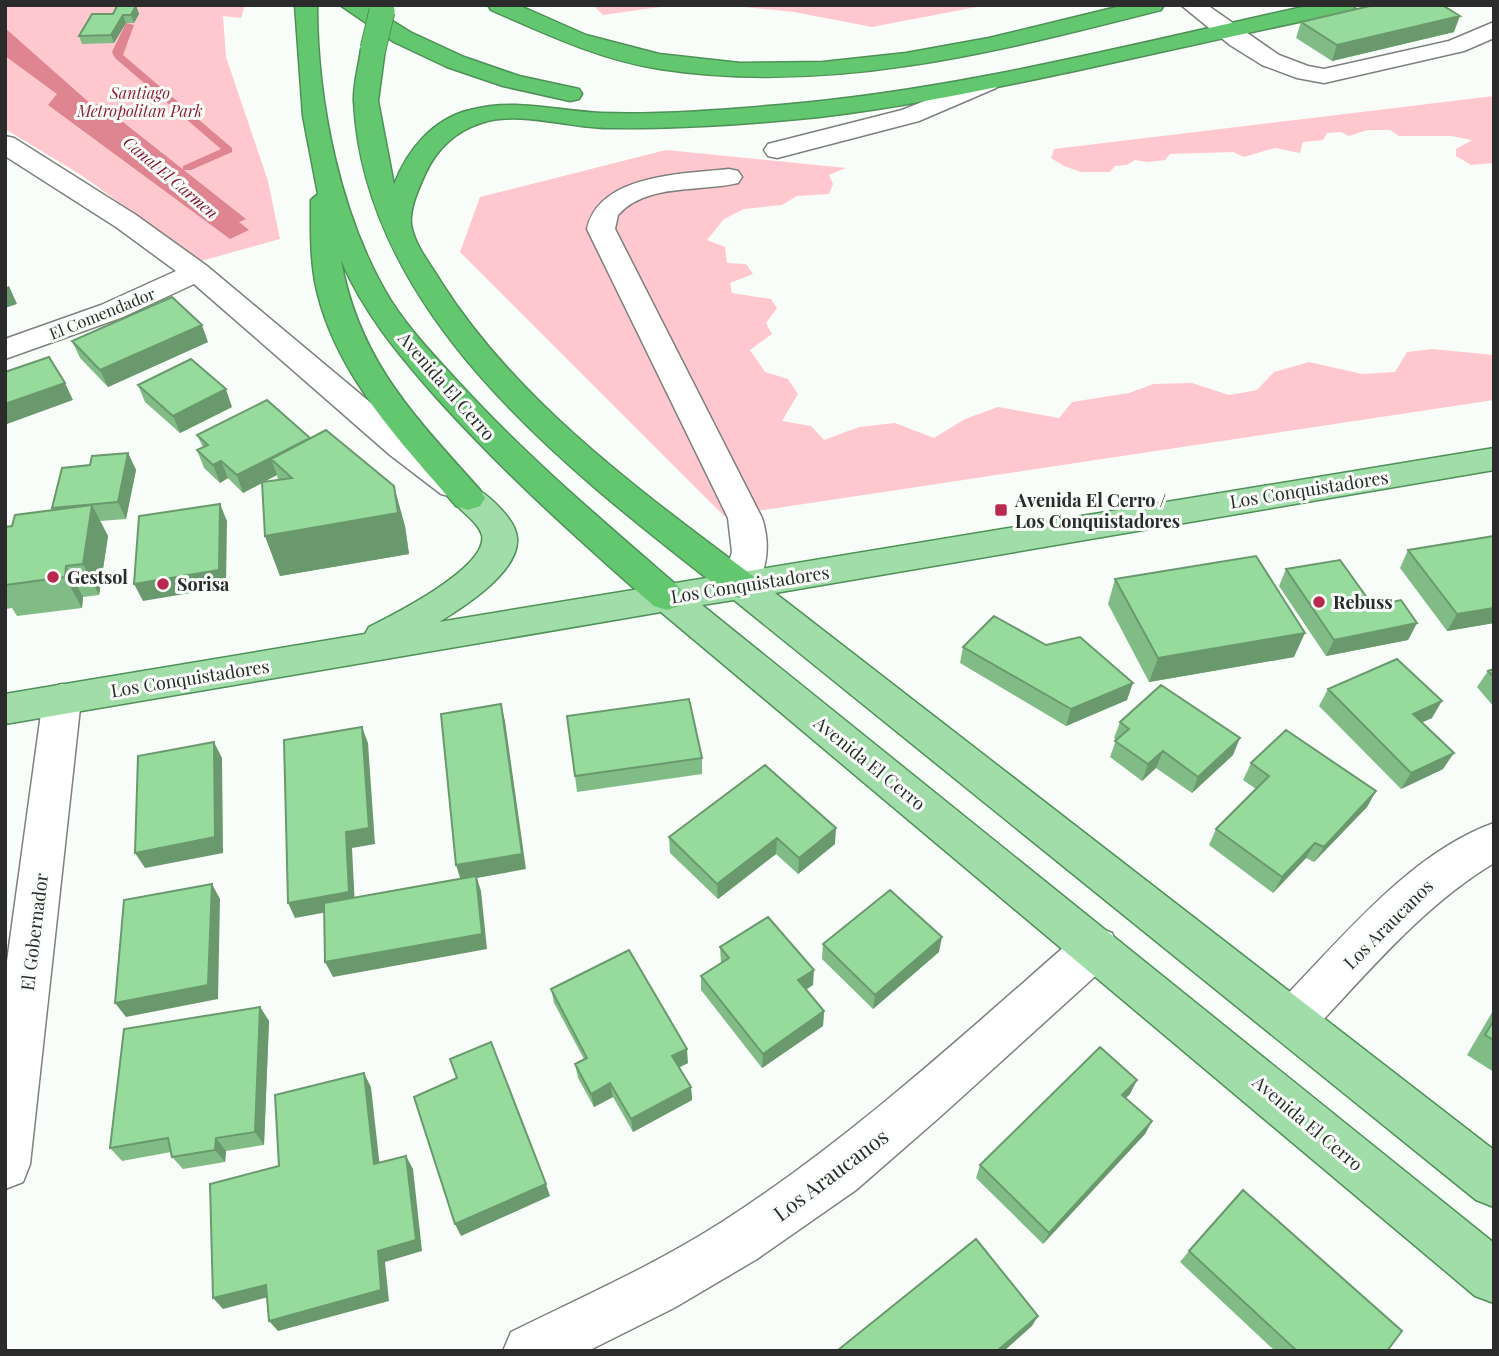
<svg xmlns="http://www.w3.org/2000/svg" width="1499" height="1356" viewBox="0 0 1499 1356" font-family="'Playfair Display',serif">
<rect width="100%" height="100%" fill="#f9fdf9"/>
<path fill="#fec8ce" d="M5,5h240l-4,13 -18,-2 3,41 42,124 12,58 -79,22 -120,-86 -76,-46z
M593,5h394l-115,22 -78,-15 -60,-6h-67l-64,9z
M1494,96v67l-23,2 -15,-9v-7l16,-9 -21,-4h-52l-9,-6h-22l-19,6 -8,-4 -14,1 -4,7 -20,2 -3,11 -25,-5 -31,9 -11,-5 -63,2 -5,6 -18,2 -12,-2 -8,5 -12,1 -5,6h-29l-17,-6 -13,-8 3,-9z
M666,150l180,18 -17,7 4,9 -4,10 -32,2 -15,9 -38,4 -20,10 -17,21 18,7 2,16 19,1 7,10 -23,9 2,10 39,6 6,9 -11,15 6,11 -22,16 15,22 23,7 10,15 -16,27 29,5 13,14 35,-13 36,-4 39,15 31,-19 33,-12 61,11 13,-16 57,-9 24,-9 39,-1 37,12 28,-5 17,-18 35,-10 53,12 33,-2 12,-20 25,-3 62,6v45l-770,116 -264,-264 20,-55z"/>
<path fill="#df8491" d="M5,28l87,77 8,-1 146,115 -7,3 10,8 -19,9 -182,-134 9,-11 -52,-38z"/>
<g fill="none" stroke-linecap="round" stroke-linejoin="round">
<path fill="#df8491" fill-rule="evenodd" d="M126,23l8,2 -11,30 109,93v4l-41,18h-8v-4l38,-17 -106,-91 -3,-6z"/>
<g stroke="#7d807d" stroke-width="3">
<path id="minor" d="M1181,5h26l72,50 29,11 16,3 125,-28 45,-19v16l-30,13 -140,32 -27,-5 -35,-13 -32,-20z
M987,76l9,2 3,5 -3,5 -77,33 -142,37 -9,-2 -4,-6 4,-6 134,-34z
M5,136l9,2 122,77 71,51 207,173 51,39 5,8 -5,8 -12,3 -12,-3 -51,-39 -196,-171 -71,33 -118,42v-20l96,-34 75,-34 -60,-44 -111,-71z
M729,169l9,2 4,6 -4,6c-37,9 -92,0 -120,32l-3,14 147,289c9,27 5,52 -9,76l-13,4 -13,-4 -5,-9 10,-33 -4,-34 -141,-289c12,-55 96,-55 142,-60z
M62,684l14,4 5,11 -51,465 -7,18 -18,7v-213l38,-277 5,-11z
M1494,823v40c-73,44 -128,112 -186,173l-16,7 -16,-7 -7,-15 7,-15c62,-63 133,-153 218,-183z
M1096,927l16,6 6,14 -6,14 -171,155 -85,74 -99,69 -83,49 -86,43h-85l8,-19c71,-35 144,-67 211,-110 129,-83 242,-188 358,-289z"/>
</g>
<g stroke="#4e9057" stroke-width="3">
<path id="major" d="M1494,448v22l-719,123 719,557v57l-18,-7 -742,-600 -32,5 792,638v60l-19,-7 -814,-684 -656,112v-30l360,-60 4,-7c24,-12 120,-60 113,-92 -4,-14 -23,-24 -31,-37l5,-8c17,-5 25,0 38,12 9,9 22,22 23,36 3,33 -53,69 -78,84z"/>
</g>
<g stroke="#4e9057" stroke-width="3">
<path id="highway" d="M295,5h22c0,96 23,213 74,296 20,31 46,58 71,85 67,73 143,137 218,202l5,9 -5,9 -13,4 -13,-4c-76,-67 -151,-134 -219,-210 -36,-41 -72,-84 -94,-136 17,100 74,157 139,230l5,8 -5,8 -12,4 -12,-4c-55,-64 -119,-130 -139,-215 -7,-30 -6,-60 -6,-91l7,-6 -15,-78z
M340,5h27l43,27 54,25 55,19 60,13 3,5 -3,5 -9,2 -67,-15 -56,-19 -53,-25z
M488,5h30l68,30 73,19 81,9 83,-1 83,-9 83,-15 136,-33h39l-3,5c-164,42 -331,85 -501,59 -59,-9 -114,-35 -169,-59z
M1312,5h44l-3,5 -8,2c-89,19 -177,38 -266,58 -86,18 -172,37 -260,47 -69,7 -141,12 -211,11 -40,0 -88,-18 -127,-5 -25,8 -44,26 -55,49 -7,15 -19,41 -14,57 5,20 19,36 29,53 77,121 199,209 312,294l5,9 -5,9 -13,4 -13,-4c-156,-122 -362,-277 -373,-492 -1,-18 5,-36 7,-53l4,-5h16l4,5 -7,52 16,84c13,-35 39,-66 76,-75 44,-12 87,1 131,3 60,2 121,-3 180,-8 180,-15 356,-62 531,-100z"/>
</g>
<use href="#minor" fill="#fff" fill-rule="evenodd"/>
<use href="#major" fill="#a1dda9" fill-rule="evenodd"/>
<use href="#highway" fill="#62c76f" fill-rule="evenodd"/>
<g stroke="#4e9057" stroke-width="27" stroke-linecap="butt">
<path id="highway-bridge" d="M373,49l9,-38"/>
</g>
<use href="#highway-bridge" stroke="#62c76f" stroke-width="25"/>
</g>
<path fill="#81bc86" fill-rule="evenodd" d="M136,6l3,8 -5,9h-8l-12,20 -32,1 -3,-8 34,-22z
M1301,22l153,10 -122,29 -36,-23z
M72,341l136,1 -100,45 -28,-29z
M138,385l94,22 -52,26 -35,-31z
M267,400l138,126 4,28 -129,22 -15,-40 -3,-53 -19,10 -15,-15 -8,5 -16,-15 -7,-18 6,-3 -6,-12zM277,475l1,5 -15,2z
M128,453l8,17 -10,49 -26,2 8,15 -9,59 -16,2 -1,11 -65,8 -5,-8 -7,1v-82l7,-1 41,-16 -1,-2 38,-43z
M1494,536v87l-47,8 -47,-63 8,-18z
M1286,569l87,37 44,17 -9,17 -82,16 -47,-70z
M1115,579l179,78 -145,25 -41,-78z
M963,647l164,53 -61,26 -106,-63z
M1494,669v38l-17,-20 11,-16z
M1328,689l104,29 -11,4 22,47 -42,20 -82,-83z
M1120,722l113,33 -41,38 -36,-25 -14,13 -32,-24 6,-17 -2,-2z
M702,758v16l-125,18 -2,-16z
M1251,763l125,28 -9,16 -53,55 -8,-4 -33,35 -64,-48 7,-16 40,-40 -13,-9z
M765,765l70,79 -37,30 -22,-20 -58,45 -48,-46 -1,-16z
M823,944l116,8 -66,57 -51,-50z
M720,947l93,38 -7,4 18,22 -1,15 -61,42 -61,-78v-14l20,-13z
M551,989l137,74 -9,4 12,20 1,13 -59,32 -20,-35 -19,10 -16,-29 -3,-14 9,-5 -30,-56z
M260,1007l9,14 -5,124 -38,6 -1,11 -42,7 -11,-12 -1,-5 -49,9 -12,-13z
M1494,1009v63l-27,-17z
M1130,1094l-4,4 26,23 -7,13 -102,110 -67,-66 4,-13z
M1189,1251l198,100h-112l-95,-89z"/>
<path fill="#69996d" d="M136,6l3,8 -5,9 -3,-8z
M123,15l3,8 -12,20 -3,-8z
M1460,16l-6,16 -122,29 5,-16z
M9,286l8,18 -12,4v-20z
M202,325l6,17 -100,45 -8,-17z
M65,383l8,17 -66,24 -2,-3v-17z
M226,389l6,18 -52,26 -7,-17z
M310,438l-39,21 6,16 -34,18 -6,-18z
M128,453l8,17 -10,49 -8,-17z
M221,461l7,17 -8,5 -7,-18z
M394,486l11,40 4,28 -129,22 -15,-40z
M220,504l7,17 -1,66 -83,14 -9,-17z
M92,505l16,31 -9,59 -16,-31z
M66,566l17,31 -1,11 -17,-31z
M1494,608v15l-47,8 10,-17z
M1417,623l-9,17 -82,16 8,-16z
M1305,633l-11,24 -145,25 9,-24z
M1133,683l-6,17 -61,26 5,-17z
M1442,701l-10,17 -29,13 10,-17z
M501,704l4,17 21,148 -49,9 4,13 6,58 -154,28 -8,-15 136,-81 -5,-16z
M362,727l6,16 7,101 -23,4 3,59 -60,11 -7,-15 58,-71z
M1240,738l-7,17 -41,38 6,-16z
M214,742l8,16 1,95 -78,15 -10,-15z
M1163,751l-7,17 -14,13 6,-17z
M1454,753l-11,16 -42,20 10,-16z
M1376,791l-9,16 -53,55 10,-15z
M836,828l-1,16 -37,30 1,-16z
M777,838l-1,16 -58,45 -1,-15z
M1315,843l-9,15 -33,35 9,-16z
M212,884l8,15 -2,100 -92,18 -11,-14z
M942,937l-3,15 -66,57 2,-14z
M814,970l-1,15 -15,10v-15z
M260,1007l9,14 -5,124 -9,-13z
M824,1011l-1,15 -61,42 1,-14z
M687,1049l1,14 -14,7 -2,-14z
M364,1073l7,14 10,90 -7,-13z
M1137,1080l-7,14 -15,14 7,-13z
M610,1083l3,14 -19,10 -3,-13z
M691,1087l1,13 -59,32 -2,-13z
M1152,1121l-7,13 -102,110 6,-11z
M216,1138l10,13 -1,11 -10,-12z
M406,1156l7,13 9,82 -37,11 4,39 -111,30 -9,-10 109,-70z
M546,1184l4,12 -89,40 -6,-12z
M266,1285l10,10 -53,14 -10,-11z
M1038,1316l-6,10 -28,25h-7z"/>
<path fill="#96db9c" stroke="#69996d" stroke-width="2" d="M1374,5h68l18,11 -123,29 -36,-23z
M117,6h19l-5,9h-8l-12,20 -32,1 13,-22h21z
M172,297l30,28 -102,45 -28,-29z
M49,357l16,26 -60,21v-32z
M191,359l35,30 -53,27 -35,-31z
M267,400l43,38 -73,37 -16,-14 -8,4 -16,-15 11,-5 -11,-10z
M326,430l68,56 4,27 -133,23 -3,-54 30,-4 -21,-19z
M128,453l-10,49 -66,6 10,-40 28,-3 2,-9z
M220,504l-1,66 -85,14 5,-68z
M92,505l-9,59 -17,2 -1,11 -60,8v-58l7,-1 3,-11z
M1494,536v72l-37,6 -49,-64z
M1256,556l49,77 -147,25 -43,-79z
M1340,560l33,46 28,-6 16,23 -83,17 -48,-71z
M994,616l52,29 34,-8 53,46 -62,26 -108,-62z
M1397,659l45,42 -29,13 41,39 -43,20 -83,-84z
M1494,669v8l-6,-6z
M1161,685l79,53 -42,39 -35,-26 -15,13 -33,-23 14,-12 -9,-7z
M689,699l13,59 -127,18 -8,-60z
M501,704l21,150 -66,11 -15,-151z
M362,727l7,101 -23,4 3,60 -61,11 -4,-163z
M1286,730l90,61 -52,56 -9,-4 -33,34 -66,-48 53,-53 -18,-13z
M214,742l1,95 -80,16 3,-97z
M765,765l71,63 -37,30 -22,-20 -60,46 -48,-47z
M476,876l6,58 -157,28 -1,-59z
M212,884l-4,101 -93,18 9,-103z
M890,890l52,47 -67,58 -52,-51z
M768,917l46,53 -16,10 26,31 -61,43 -62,-78 28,-18 -9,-11z
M629,950l58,99 -15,7 19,31 -60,32 -21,-36 -19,11 -16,-30 12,-6 -36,-69z
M260,1007l-5,125 -39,6 -1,12 -43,7 -4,-19 -58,10 14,-119z
M1494,1020v20l-9,-5z
M491,1042l55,142 -91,40 -41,-127 43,-19 -7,-19z
M1100,1047l37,33 -15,15 30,26 -103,112 -69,-68z
M364,1073l10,91 32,-8 10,84 -38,11 3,39 -112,31 -3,-36 -53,13 -3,-114 69,-18 -4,-71z
M1243,1190l159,141 -15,20h-90l-108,-100z
M976,1239l62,77 -41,35h-158l-1,-1z"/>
<g fill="#b8284f" stroke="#f9fdf9" stroke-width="2.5">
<rect x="994" y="503" width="14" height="14" rx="3.5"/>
<circle cx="53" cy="577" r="7"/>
<circle cx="163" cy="584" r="7"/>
<circle cx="1319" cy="602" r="7"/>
</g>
<g text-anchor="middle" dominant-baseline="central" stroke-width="6" stroke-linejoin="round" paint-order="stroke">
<g font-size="16" font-style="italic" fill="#8b203b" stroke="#f9fdf9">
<text x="140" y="92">Santiago<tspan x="140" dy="18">Metropolitan Park</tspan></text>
</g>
<g font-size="16" font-style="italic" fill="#7e1131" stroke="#f9fdf9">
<text transform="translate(171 177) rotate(40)">Canal El Carmen</text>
</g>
<g font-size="16" fill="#2a2b2a" stroke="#f9fdf9">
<text transform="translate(102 313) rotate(-22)">El Comendador</text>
</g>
<g font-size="18" fill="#2a2b2a" stroke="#f9fdf9">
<text transform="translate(447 386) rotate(49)">Avenida El Cerro</text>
<text transform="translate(1309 489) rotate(-9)">Los Conquistadores</text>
<text transform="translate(750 584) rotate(-9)">Los Conquistadores</text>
<text transform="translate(190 678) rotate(-9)">Los Conquistadores</text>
<text transform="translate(870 763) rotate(39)">Avenida El Cerro</text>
<text transform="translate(1388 924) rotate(-45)">Los Araucanos</text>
<text transform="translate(34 932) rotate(-83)">El Gobernador</text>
<text transform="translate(1308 1123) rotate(40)">Avenida El Cerro</text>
</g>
<g font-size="18" font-weight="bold" fill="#2a2b2a" stroke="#f9fdf9" text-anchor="start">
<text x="1015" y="500">Avenida El Cerro /<tspan x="1015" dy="21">Los Conquistadores</tspan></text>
<text x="67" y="577">Gestsol</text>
<text x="177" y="584">Sorisa</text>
<text x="1333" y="602">Rebuss</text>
</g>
<g font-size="21" fill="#2a2b2a" stroke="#f9fdf9">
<text transform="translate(830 1174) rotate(-37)">Los Araucanos</text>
</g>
</g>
<rect width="1499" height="1356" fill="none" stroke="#2a2b2a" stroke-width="14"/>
</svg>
